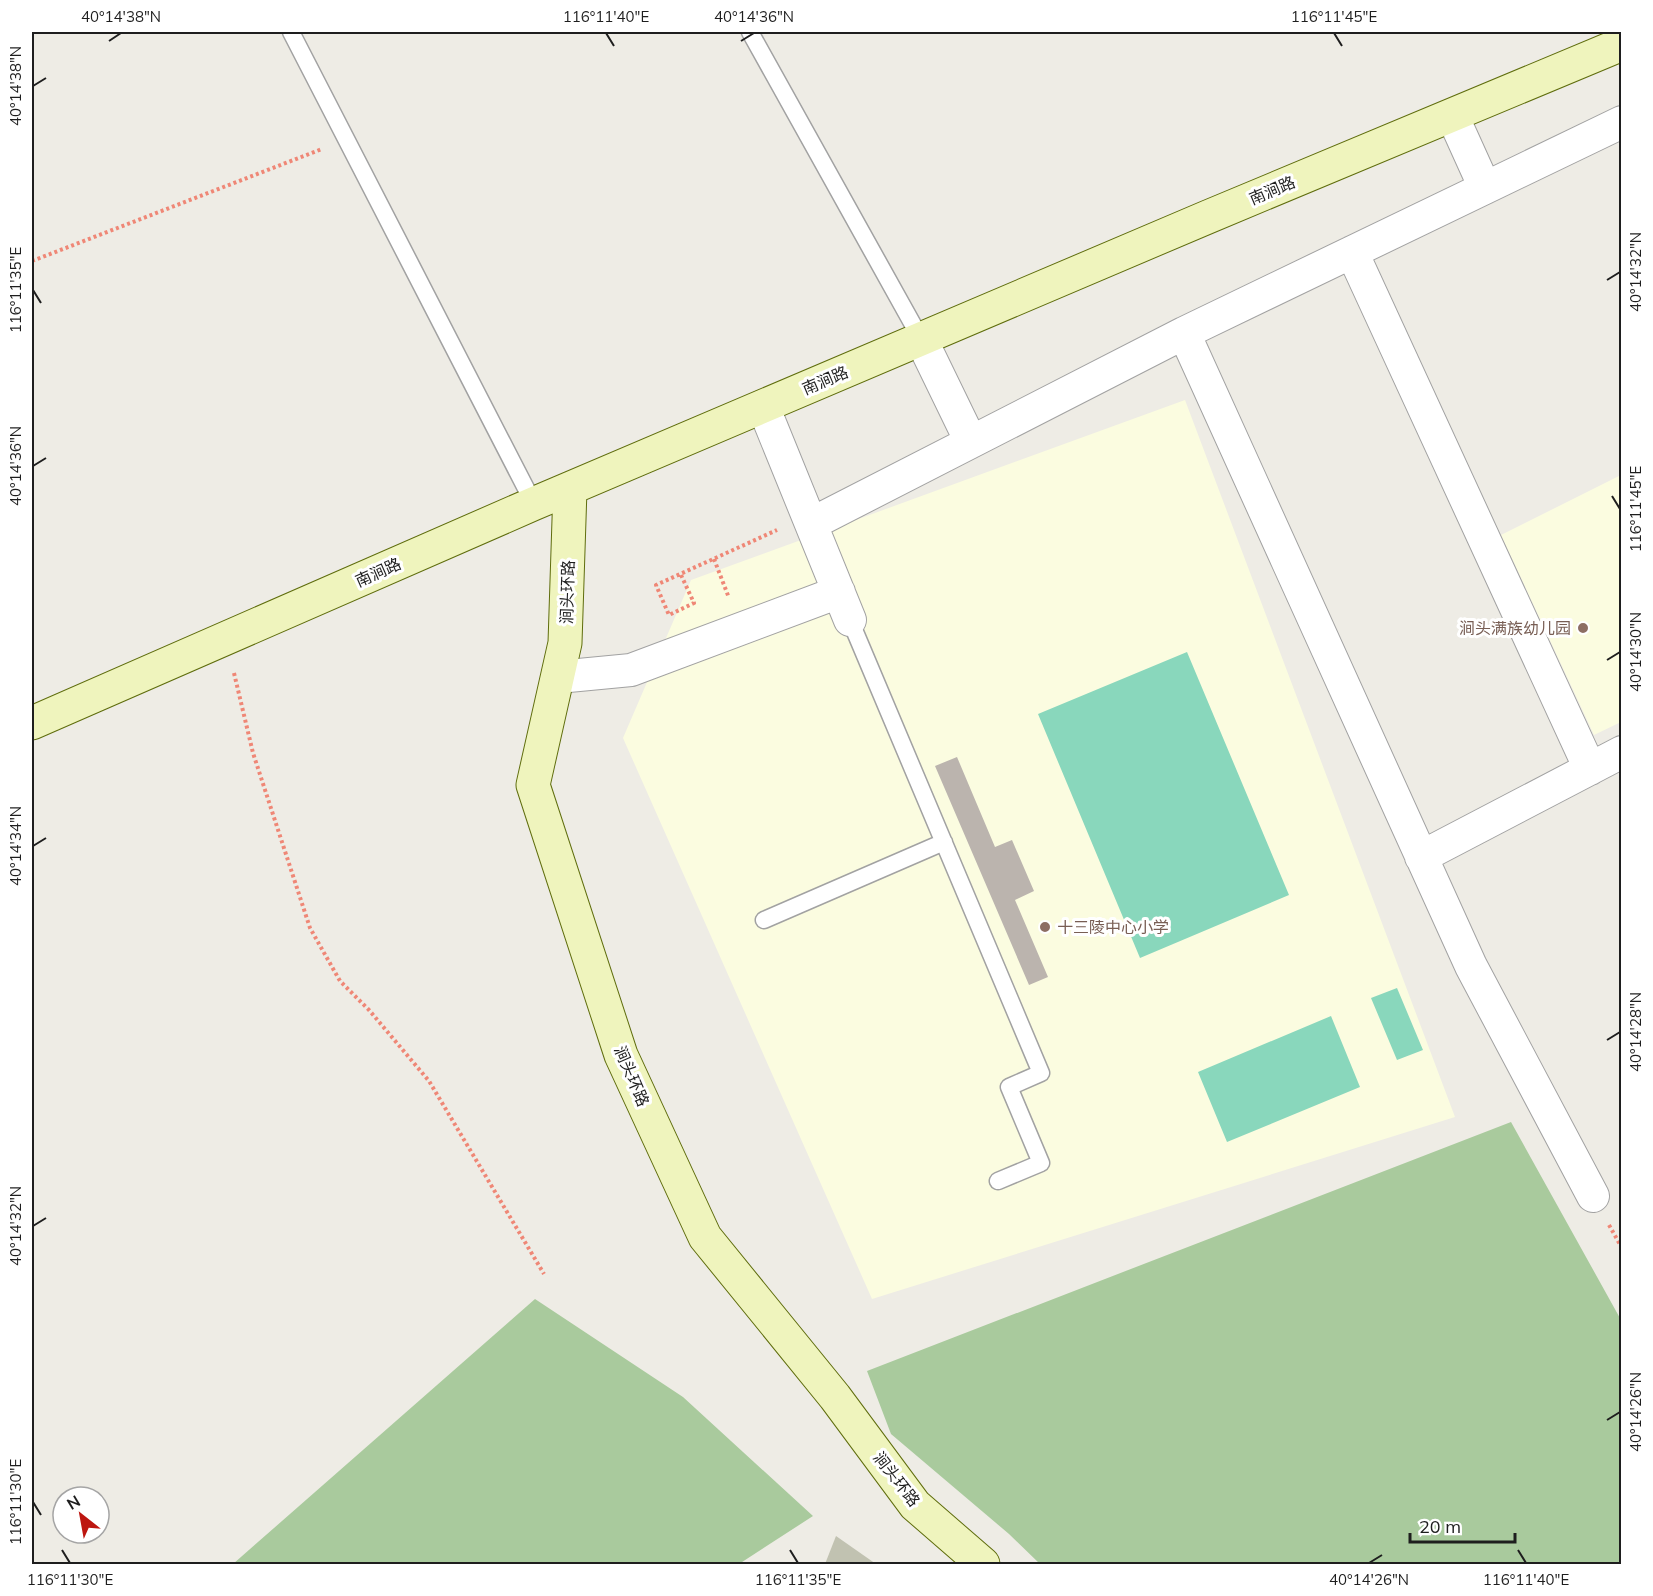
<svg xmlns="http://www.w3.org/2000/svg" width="1653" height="1596" viewBox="0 0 1653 1596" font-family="Mulish,'Noto Sans SC',sans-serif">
<rect width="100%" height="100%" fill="#eeece5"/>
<path fill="#fbfce0" d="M1185,400l270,717 -583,182 -249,-561 68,-158z
M1621,475v247l-27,13 -93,-200z"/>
<path fill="#c1c2b1" d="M836,1536l40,28h-51z"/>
<path fill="#a9ca9d" d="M1511,1122l110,198v244h-581l-31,-30 -118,-100 -24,-63z
M535,1299l148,98 130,119 -74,48h-506z"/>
<path fill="#89d7bc" d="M1187,652l102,243 -149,63 -102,-244z
M1397,988l26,62 -26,10 -26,-62z
M1331,1016l29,71 -133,55 -29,-70z"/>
<path fill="#bbb4ae" d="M957,757l38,90 17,-7 22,51 -19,9 33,77 -19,8 -94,-219z"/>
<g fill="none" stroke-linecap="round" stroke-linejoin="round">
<g stroke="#a2a2a2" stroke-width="19">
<path id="lane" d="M291,32l243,472
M750,32l171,307
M850,620l191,453 -32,14 32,76 -43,18
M764,920l180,-78"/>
</g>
<g stroke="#a2a2a2" stroke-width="34">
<path id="street" d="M1452,115l33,73
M1352,252l238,517
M1184,333l287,633 122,230
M921,339l50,103
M763,406l87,214
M811,524l373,-191 438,-211
M558,677l73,-7 208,-78
M1421,857l201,-105"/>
</g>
<g stroke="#5f6d0d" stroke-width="35">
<path id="secondary" d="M570,489l-5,154 -32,142 88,270 84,182 130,160 80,108 68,59
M32,723c167,-73 334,-146 501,-219 362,-156 725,-309 1089,-460"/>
</g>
<path stroke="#ef8776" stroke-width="4" stroke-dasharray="3 3" stroke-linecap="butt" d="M32,261l290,-112
M714,559l15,39
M681,575l13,28 -25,12 -13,-30 121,-55
M234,673l19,80 57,175 30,53 29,29 60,71 115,193
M1609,1225l13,23"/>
<use href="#lane" stroke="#fff" stroke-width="16"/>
<use href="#street" stroke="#fff" stroke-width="32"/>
<use href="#secondary" stroke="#eff4bd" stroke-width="33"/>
</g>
<path fill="none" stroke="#1e1e1e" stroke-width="2" d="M606,33l8,13M1334,33l8,13M109,41l12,-8M741,41l13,-8M33,86l13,-8M1607,280l13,-8M33,290l8,13M33,466l13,-8M1612,496l8,13M1607,660l13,-8M33,846l13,-8M1607,1040l13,-8M33,1226l13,-8M1607,1420l13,-8M33,1502l8,13M62,1550l8,13M790,1550l8,13M1518,1550l8,13M1369,1563l13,-8"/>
<g fill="#8d6e63" stroke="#fff" stroke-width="2">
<circle cx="1583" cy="628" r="6"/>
<circle cx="1045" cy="927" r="6"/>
</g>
<g text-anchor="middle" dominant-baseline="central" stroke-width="6" stroke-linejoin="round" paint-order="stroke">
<g font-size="16" fill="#1e1e1e" stroke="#fff">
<text transform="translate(1272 190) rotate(-23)">南涧路</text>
<text transform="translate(825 380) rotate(-23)">南涧路</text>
<text transform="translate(378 572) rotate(-24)">南涧路</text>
<text transform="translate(567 592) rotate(-88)">涧头环路</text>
<text transform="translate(632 1076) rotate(67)">涧头环路</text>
<text transform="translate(897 1479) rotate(52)">涧头环路</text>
</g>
<g font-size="16" fill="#785e54" stroke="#fff" text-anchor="end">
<text x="1571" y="628">涧头满族幼儿园</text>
<text x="1057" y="927" text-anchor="start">十三陵中心小学</text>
</g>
</g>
<rect width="1653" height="1596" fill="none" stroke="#ffffff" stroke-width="66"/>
<g transform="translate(81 1515) rotate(329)"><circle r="28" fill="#ffffff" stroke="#a5a5a5" stroke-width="1.5"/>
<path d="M0-4.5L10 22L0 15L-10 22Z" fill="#bd1610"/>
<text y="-9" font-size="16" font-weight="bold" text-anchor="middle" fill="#1e1e1e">N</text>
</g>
<path d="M1410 1533v9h105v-9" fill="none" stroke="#1e1e1e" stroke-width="3"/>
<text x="1419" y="1533" font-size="18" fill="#1e1e1e" stroke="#ffffff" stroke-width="4.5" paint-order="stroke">20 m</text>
<rect x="33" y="33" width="1587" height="1530" fill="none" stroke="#1e1e1e" stroke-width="2"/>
<g font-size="15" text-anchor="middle" fill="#1e1e1e">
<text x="121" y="22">40°14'38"N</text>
<text x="606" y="22">116°11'40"E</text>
<text x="754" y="22">40°14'36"N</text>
<text x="1334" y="22">116°11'45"E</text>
<text transform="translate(16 86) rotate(-90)" y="5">40°14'38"N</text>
<text transform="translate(1636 272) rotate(-90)" y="5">40°14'32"N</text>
<text transform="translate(16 290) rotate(-90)" y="5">116°11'35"E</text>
<text transform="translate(16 466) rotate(-90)" y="5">40°14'36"N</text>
<text transform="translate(1636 509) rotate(-90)" y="5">116°11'45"E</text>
<text transform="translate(1636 652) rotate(-90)" y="5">40°14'30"N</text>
<text transform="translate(16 846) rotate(-90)" y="5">40°14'34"N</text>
<text transform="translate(1636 1032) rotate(-90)" y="5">40°14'28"N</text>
<text transform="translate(16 1226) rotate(-90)" y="5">40°14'32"N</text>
<text transform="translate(1636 1412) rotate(-90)" y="5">40°14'26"N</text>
<text transform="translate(16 1502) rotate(-90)" y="5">116°11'30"E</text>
<text x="70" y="1585">116°11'30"E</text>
<text x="798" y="1585">116°11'35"E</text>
<text x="1369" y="1585">40°14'26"N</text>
<text x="1526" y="1585">116°11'40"E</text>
</g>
</svg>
